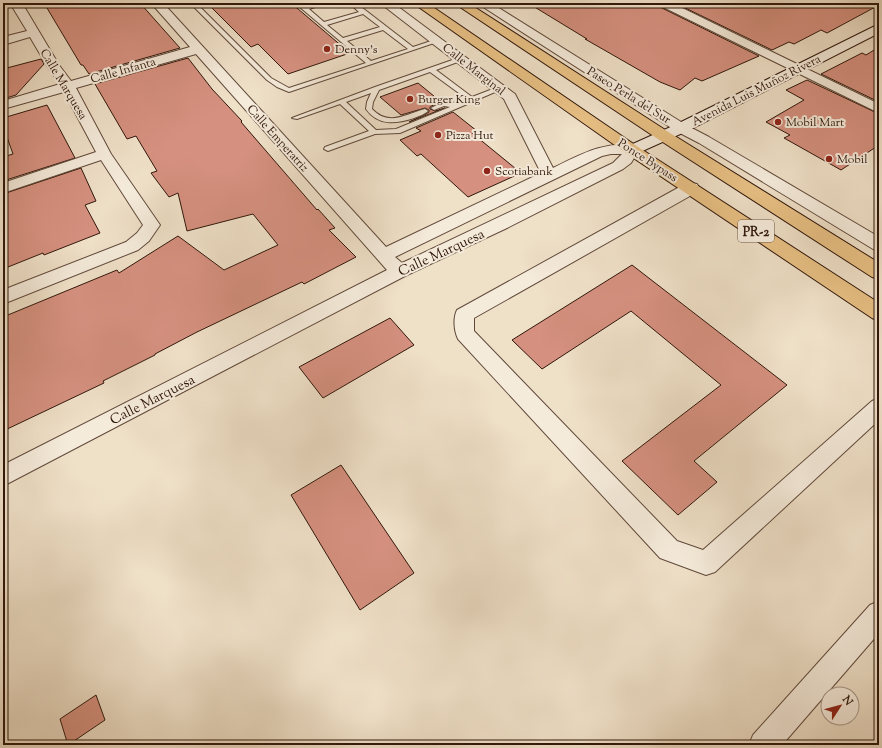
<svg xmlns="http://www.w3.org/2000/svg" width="882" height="748" viewBox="0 0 882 748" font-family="'Sorts Mill Goudy',serif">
<rect width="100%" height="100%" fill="#efe0c8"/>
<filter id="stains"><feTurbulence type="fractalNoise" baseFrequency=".005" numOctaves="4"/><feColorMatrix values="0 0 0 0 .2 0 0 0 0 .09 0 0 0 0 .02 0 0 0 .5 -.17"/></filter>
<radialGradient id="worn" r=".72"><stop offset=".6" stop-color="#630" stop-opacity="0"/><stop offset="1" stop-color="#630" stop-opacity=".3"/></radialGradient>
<g fill="#d5907f" stroke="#30170b">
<path d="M 44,3 L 140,3 L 180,48 L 89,74 L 83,65 L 81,65 Z"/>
<path d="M 207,3 L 291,3 L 350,53 L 288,74 L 258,44 L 251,47 Z"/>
<path d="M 528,3 L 656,3 L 658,6 L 759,56 L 702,81 L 695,78 L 680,90 L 660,82 L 585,39 L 587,39 Z"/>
<path d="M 675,3 L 879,3 L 879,5 L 827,33 L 821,30 L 794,44 L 789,42 L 772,50 Z"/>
<path d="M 879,47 L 879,102 L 821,74 L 862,53 L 866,55 Z"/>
<path d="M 188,58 L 212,89 L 242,121 L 241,122 L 317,210 L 318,209 L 335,228 L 329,230 L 356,257 L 304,284 L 302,282 L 197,332 L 155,354 L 155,355 L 103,381 L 104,383 L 3,431 L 3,317 L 117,270 L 119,273 L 178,236 L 224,270 L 278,245 L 253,214 L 187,231 L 178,193 L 169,197 L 151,173 L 157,171 L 136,136 L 127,139 L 95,84 Z"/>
<path d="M 41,59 L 44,64 L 16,95 L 3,99 L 3,69 Z"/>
<path d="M 807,80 L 879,114 L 879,145 L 841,170 L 784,138 L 790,135 L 766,122 L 804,100 L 786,90 Z"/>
<path d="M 418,83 L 440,101 L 430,107 L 430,109 L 435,111 L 445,108 L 409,122 L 426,114 L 429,112 L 429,110 L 425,108 L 401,115 L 380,97 Z"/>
<path d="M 47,105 L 75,158 L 3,181 L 3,157 L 13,154 L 3,126 L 3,118 Z"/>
<path d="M 453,112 L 477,131 L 472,133 L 521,173 L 468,197 L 421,154 L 417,156 L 400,140 L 421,131 L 416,128 Z"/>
<path d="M 81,168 L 96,201 L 85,205 L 100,233 L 44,255 L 43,253 L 3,269 L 3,194 Z"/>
<path d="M 632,265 L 787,385 L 694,461 L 717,482 L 678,515 L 622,461 L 721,385 L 631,311 L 542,369 L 512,340 Z"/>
<path d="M 390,318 L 414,345 L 323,398 L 299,367 Z"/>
<path d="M 341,465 L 414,573 L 360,610 L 291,495 Z"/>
<path d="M 96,695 L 105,720 L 68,745 L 60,719 Z"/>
</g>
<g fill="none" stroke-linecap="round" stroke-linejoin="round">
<defs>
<g id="lane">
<path d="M 190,3 L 196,3 L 271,78 L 289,88 L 366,63 L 295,3 L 301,3 L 306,7 L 318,3 L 327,3 L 309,9 L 324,22 L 359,12 L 349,3 L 356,3 L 413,47 L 437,39 L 440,41 L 289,92 L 277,87 L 267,80 ZM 363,14 L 380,27 L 343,38 L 327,25 ZM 383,30 L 408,49 L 371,61 L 347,41 Z"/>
<path d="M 461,57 L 463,58 L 463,60 L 436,70 L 472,97 L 498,87 L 502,87 L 502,89 L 400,133 L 375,134 L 328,151 L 324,149 L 325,147 L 369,131 L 340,104 L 297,119 L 292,118 L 375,87 ZM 430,72 L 467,99 L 457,103 L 443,102 L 431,108 L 434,110 L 444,106 L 450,107 L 396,129 L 376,130 L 346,102 L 371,93 L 367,102 L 366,109 C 378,126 396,124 414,118 C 419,116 425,114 428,111 L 425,109 C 406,114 389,127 372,109 L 373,102 L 379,90 Z"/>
</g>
<g id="street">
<path d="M 10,3 L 22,3 L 59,65 L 71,81 L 190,47 L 151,3 L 163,3 L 386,247 L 541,173 L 504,99 L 380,3 L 393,3 L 515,94 L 553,168 C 580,155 607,139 637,147 L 639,150 L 631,163 L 623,169 L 507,228 L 405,276 L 3,486 L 3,465 L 387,270 L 196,54 L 76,88 L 111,154 L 160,225 L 149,241 L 138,250 L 3,304 L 3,290 L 126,242 L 137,233 L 143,225 L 101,160 L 3,193 L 3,183 L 96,152 L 64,92 L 3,109 L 3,101 L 60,84 L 47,66 L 30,37 L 3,45 L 3,37 L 27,31 ZM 611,154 L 622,154 L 613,163 L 402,263 L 395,257 L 602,156 Z"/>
<path d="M 477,3 L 491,3 L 686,125 L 709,137 L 879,237 L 879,251 L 873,249 L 699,143 L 676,131 Z"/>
<path d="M 657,3 L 672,3 L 879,104 L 879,113 L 659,5 Z"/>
<path d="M 691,183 L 697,184 L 699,188 L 697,192 L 474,318 L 474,331 L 677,541 L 703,550 L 872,401 L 879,398 L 879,420 L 715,572 L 706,575 L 660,558 L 458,339 C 454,331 453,318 457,310 L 685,184 Z"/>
<path d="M 879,601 L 879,633 L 782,745 L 749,745 L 753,735 L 870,605 Z"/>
</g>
<path id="secondary" d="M 879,24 L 879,33 L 687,131 L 638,153 L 632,155 L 626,153 L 624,150 L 626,147 L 675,125 Z"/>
<g id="highway">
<path d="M 413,3 L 427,3 L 638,147 L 879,303 L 879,321 L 872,318 L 626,153 Z"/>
<path d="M 454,3 L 468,3 L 670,133 L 879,263 L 879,279 L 872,277 L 658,139 Z"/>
</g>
</defs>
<use href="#lane" stroke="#60493a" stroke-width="2"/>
<use href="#street" stroke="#60493a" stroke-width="2"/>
<use href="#secondary" stroke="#30170b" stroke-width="2"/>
<use href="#highway" stroke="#30170b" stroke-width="2"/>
<use href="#lane" fill="#f5ebdb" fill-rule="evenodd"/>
<use href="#street" fill="#f5ebdb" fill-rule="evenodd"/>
<use href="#secondary" fill="#f5ebdb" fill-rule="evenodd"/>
<use href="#highway" fill="#e8c084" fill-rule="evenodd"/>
</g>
<g fill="#8f2418" stroke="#f5ebdb" stroke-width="1.5">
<circle cx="327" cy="49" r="4"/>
<circle cx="410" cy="99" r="4"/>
<circle cx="778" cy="122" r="4"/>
<circle cx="438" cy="135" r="4"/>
<circle cx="829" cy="159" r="4"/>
<circle cx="487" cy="171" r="4"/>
</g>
<g text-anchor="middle" stroke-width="4" stroke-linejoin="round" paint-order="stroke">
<g font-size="12" fill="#30170b" stroke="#f5ebdb" text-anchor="start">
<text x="335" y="53">Denny's</text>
<text x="418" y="103">Burger King</text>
<text x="786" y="126">Mobil Mart</text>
<text x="446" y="139">Pizza Hut</text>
<text x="837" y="163">Mobil</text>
<text x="495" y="175">Scotiabank</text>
</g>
<g font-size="12" fill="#30170b" stroke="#f5ebdb">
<text transform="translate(474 69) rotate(38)" y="4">Calle Marginal</text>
<text transform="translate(123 70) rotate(-16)" y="4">Calle Infanta</text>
<text transform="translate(64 84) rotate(59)" y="4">Calle Marquesa</text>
<text transform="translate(756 90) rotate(-27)" y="4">Avenida Luis Muñoz Rivera</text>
<text transform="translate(629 95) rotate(32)" y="4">Paseo Perla del Sur</text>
<text transform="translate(278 138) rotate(48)" y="4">Calle Emperatriz</text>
<text transform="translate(648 160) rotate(33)" y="4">Ponce Bypass</text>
</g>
<rect fill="#f5ebdb" stroke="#6b5749" stroke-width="1" x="738" y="220" width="36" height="22" rx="3"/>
<g font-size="13" font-weight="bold" fill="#30170b">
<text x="756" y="236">PR-2</text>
</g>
<g font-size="14" fill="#30170b" stroke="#f5ebdb">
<text transform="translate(441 252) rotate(-25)" y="5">Calle Marquesa</text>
<text transform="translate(152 399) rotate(-27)" y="5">Calle Marquesa</text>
</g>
</g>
<rect width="882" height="748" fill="none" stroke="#efe0c8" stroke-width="16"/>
<rect x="4" y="4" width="874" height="740" fill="none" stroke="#30170b" stroke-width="2"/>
<rect x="8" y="8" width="866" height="732" fill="none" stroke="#30170b"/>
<g transform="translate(840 706) rotate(54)"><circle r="19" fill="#f5ebdb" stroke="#a69688"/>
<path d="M0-3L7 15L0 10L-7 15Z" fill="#8f2418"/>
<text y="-6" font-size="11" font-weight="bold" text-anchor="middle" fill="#30170b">N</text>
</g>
<rect width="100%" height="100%" filter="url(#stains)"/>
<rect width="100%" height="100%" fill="url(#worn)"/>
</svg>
